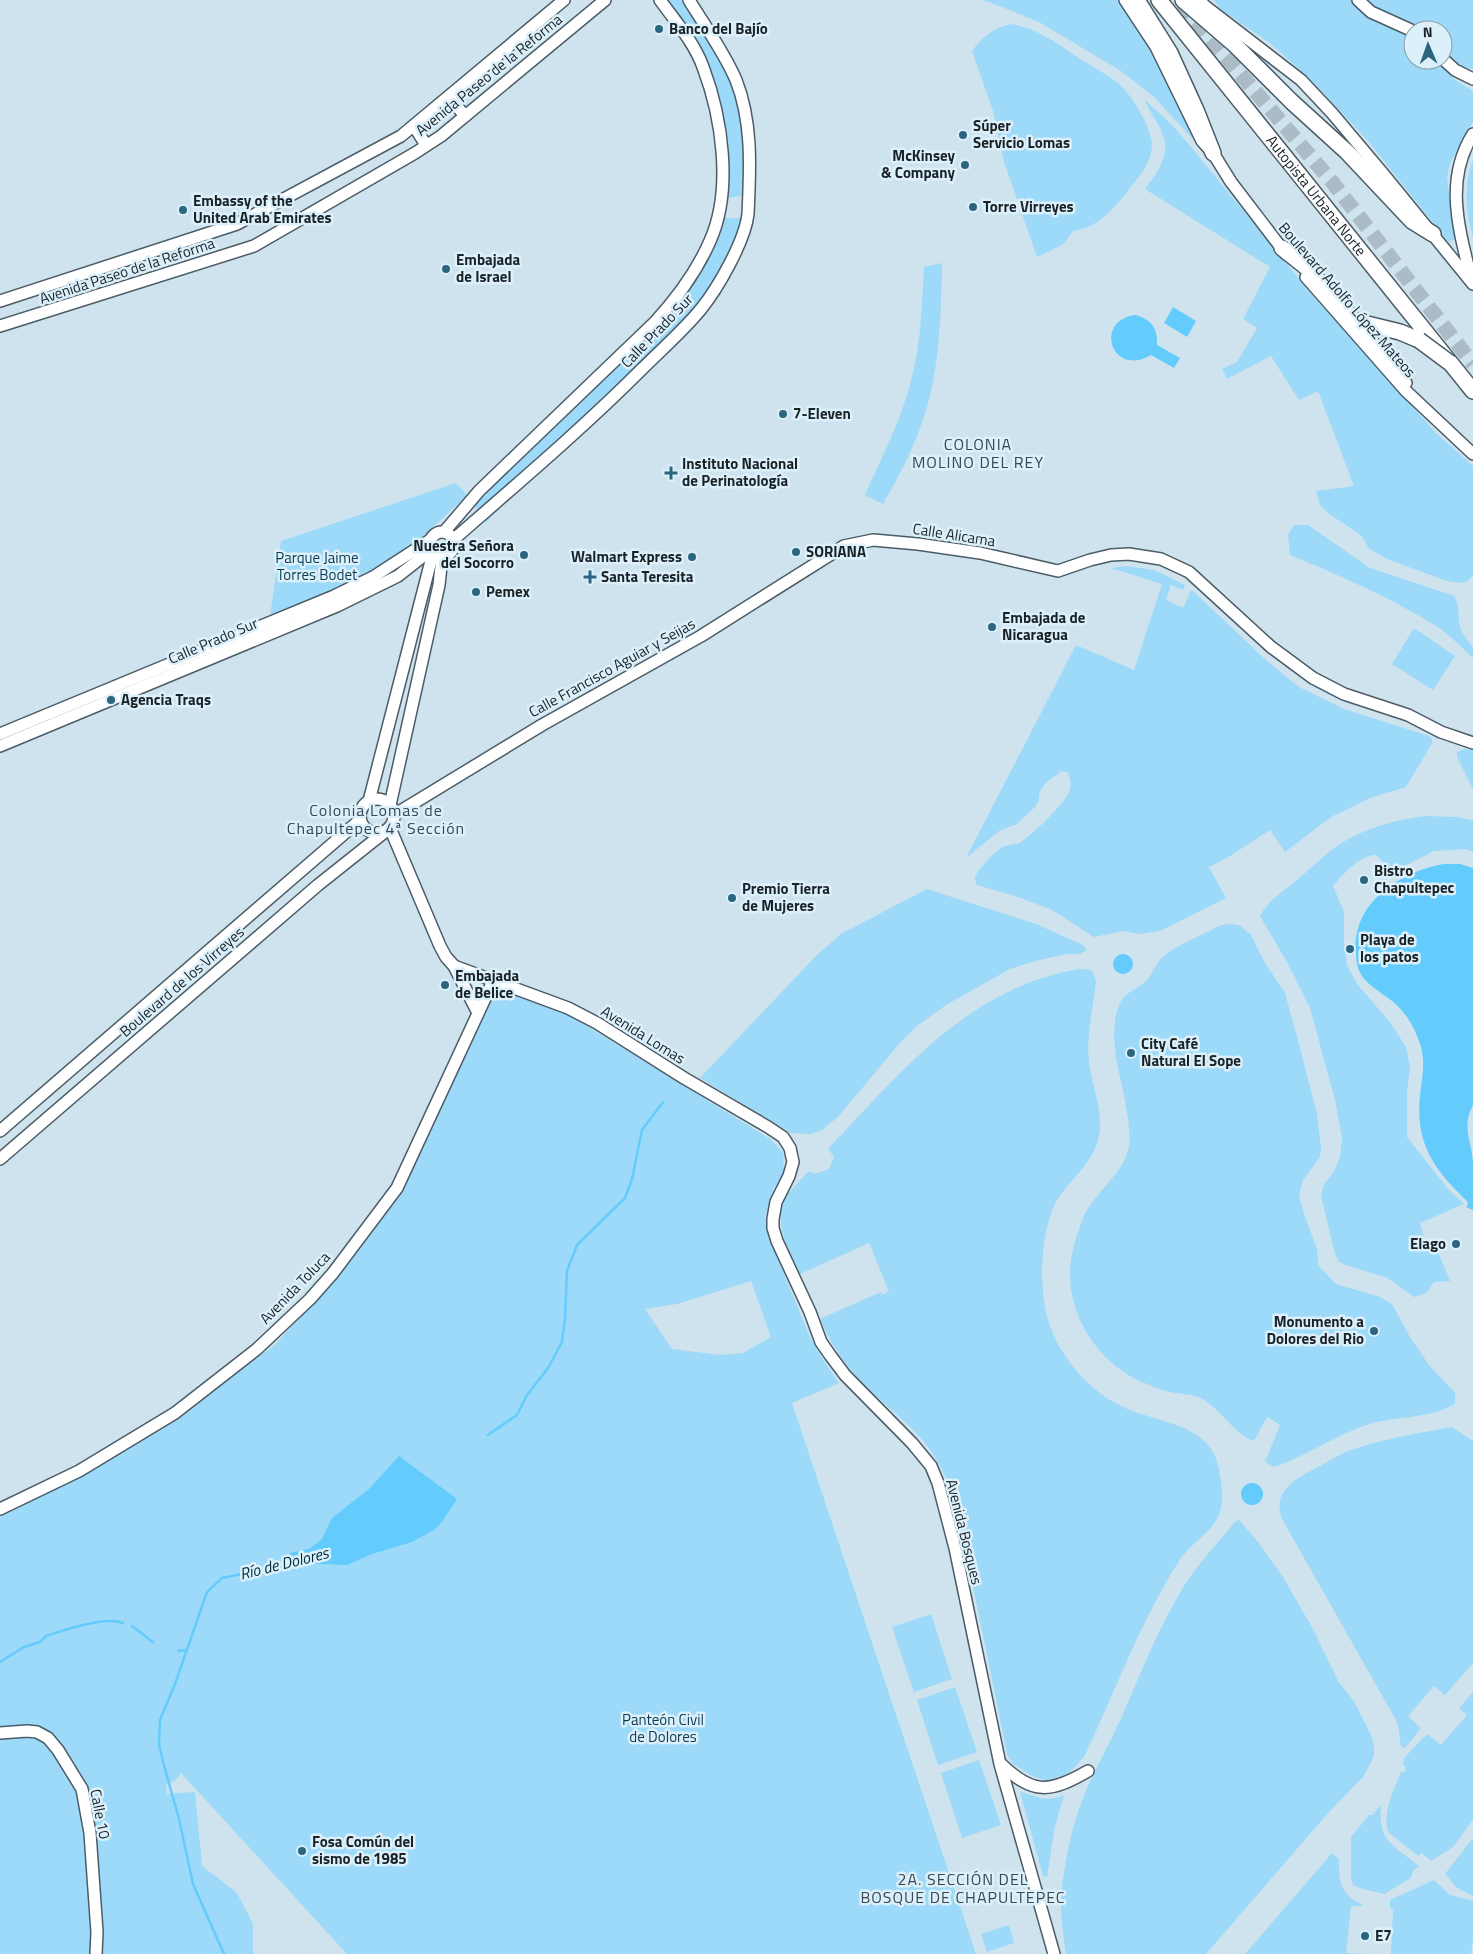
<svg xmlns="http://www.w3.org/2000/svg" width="1473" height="1954" viewBox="0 0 1473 1954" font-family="'Titillium Web',sans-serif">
<rect width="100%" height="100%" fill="#cfe3ee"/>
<g fill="#9dd9f8" fill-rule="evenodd">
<path d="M 660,0 L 689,0 L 733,82 L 745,138 L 747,195 L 722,199 L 723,144 L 705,69 Z"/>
<path d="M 984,0 L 1117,0 L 1152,50 L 1194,136 L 1192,138 L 1154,97 L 1121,71 L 1039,22 Z"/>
<path d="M 1214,0 L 1352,0 C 1361,19 1394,28 1413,38 L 1413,60 L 1440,60 L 1456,81 L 1473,91 L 1473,122 L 1450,163 L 1447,177 L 1455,239 L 1448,242 L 1369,142 L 1313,82 L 1270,43 L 1220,9 Z"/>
<path d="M 1364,0 L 1473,0 L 1473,69 C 1460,68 1451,58 1443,49 L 1443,30 L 1421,30 L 1400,19 L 1376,11 Z"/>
<path d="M 1011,24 C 1039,28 1062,47 1085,62 C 1096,69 1108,75 1118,83 C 1131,93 1152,129 1152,145 C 1152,164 1135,181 1125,195 C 1112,211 1094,229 1073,231 L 1064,244 L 1037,257 L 1004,162 L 993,111 L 972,51 C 982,37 994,28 1011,24 Z"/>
<path d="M 1145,100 L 1172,125 L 1187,142 L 1314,297 L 1436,433 L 1473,466 L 1473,575 L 1468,581 L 1460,583 L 1447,581 L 1387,559 L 1368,548 L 1362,536 L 1328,513 L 1320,505 L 1316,491 L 1354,486 L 1318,391 L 1299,400 L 1271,356 L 1227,379 L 1222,369 L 1237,362 L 1257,328 L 1243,319 L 1270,267 L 1145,189 C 1156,175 1171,154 1163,135 C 1159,123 1149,113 1145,100 Z"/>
<path d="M 1473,160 L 1473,237 C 1465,212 1464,184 1473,160 Z"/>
<path d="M 723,218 L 743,218 L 735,248 L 703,306 L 486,522 L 474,505 L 678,296 Z"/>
<path d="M 942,263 C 941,310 940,362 927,407 C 917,441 901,473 883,504 L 865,495 C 882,457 902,418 912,377 C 921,341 922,304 924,267 Z"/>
<path d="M 456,483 L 467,495 L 424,536 L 373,577 L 269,623 L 281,541 Z"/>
<path d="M 1294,525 L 1308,525 L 1370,568 L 1454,596 C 1459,604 1458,611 1459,621 C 1460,631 1466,639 1473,647 L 1473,658 C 1462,648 1451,636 1439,628 C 1392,598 1341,576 1290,555 L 1288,535 Z"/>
<path d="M 1126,566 L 1154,570 L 1185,585 L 1183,590 L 1171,585 L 1166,600 L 1183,608 L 1191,590 L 1193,591 L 1267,661 L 1299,687 L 1344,709 L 1429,736 L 1432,739 L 1432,743 L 1406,787 L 1370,798 L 1331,817 L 1285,852 L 1270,830 L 1227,858 L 1209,867 L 1226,898 L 1160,931 L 1141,934 L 1123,931 L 1094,937 L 1052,910 L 1018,897 L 977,885 C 976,882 975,880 975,878 C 975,872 997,849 1003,847 C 1009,844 1016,845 1021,842 C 1031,836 1066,802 1069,792 C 1072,785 1070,780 1068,773 L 1062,771 C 1052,778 1038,786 1039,800 L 1035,807 L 1017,824 L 999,831 L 966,858 L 1076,645 L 1134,670 L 1162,584 L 1111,568 Z"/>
<path d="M 1414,628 L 1455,656 L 1433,690 L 1392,664 Z"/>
<path d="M 1465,749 L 1473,750 L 1473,789 L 1457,757 L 1457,752 Z"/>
<path d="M 1426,816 L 1457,817 L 1473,820 L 1473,852 L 1466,849 L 1434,851 L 1391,873 L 1377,855 C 1361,854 1343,874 1333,886 L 1344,912 L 1344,943 L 1347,965 L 1357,984 L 1390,1022 L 1406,1047 L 1410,1067 L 1407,1092 L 1407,1137 L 1448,1189 L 1464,1204 L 1420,1223 L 1427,1248 L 1437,1249 L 1450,1281 L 1434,1282 L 1426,1293 L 1414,1297 L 1388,1278 L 1345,1265 L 1339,1262 L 1335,1254 L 1321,1196 L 1324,1184 L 1333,1173 L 1340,1158 L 1342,1138 L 1335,1100 L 1310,1008 L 1287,962 L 1260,916 C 1269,899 1284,891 1298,879 C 1312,868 1324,854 1340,844 C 1366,828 1396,819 1426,816 Z"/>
<path d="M 927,889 L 1036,924 L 1083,945 L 1087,950 L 1080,954 L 1066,954 L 1035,961 L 1010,969 L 946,1005 L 917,1026 L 899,1044 L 838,1117 L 822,1130 L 810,1134 L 791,1133 L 700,1078 L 817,955 L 841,934 Z"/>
<path d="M 1230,924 L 1239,925 L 1251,935 L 1265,963 L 1285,993 L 1297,1037 L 1317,1114 L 1321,1147 L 1320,1157 L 1303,1180 L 1299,1195 L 1303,1211 L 1317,1249 L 1318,1265 L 1336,1284 L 1380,1297 L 1392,1304 L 1410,1337 L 1429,1365 L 1455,1393 L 1455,1404 C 1429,1419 1397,1416 1369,1424 C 1336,1435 1307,1456 1274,1467 L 1265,1462 L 1280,1425 L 1267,1417 L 1254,1441 C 1230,1432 1218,1403 1195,1396 C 1189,1394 1182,1394 1176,1393 C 1167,1392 1156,1388 1147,1384 C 1097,1365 1061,1309 1072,1254 C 1074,1242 1079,1230 1083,1218 C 1093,1194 1126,1171 1129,1146 C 1132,1125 1122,1089 1118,1067 C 1114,1048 1111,1019 1121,1001 C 1127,992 1138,988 1145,982 C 1154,974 1154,963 1165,955 C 1179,944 1205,934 1221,925 Z"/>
<path d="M 1079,969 C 1091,969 1093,970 1096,981 C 1093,1009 1086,1035 1089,1063 C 1092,1087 1104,1112 1099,1136 C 1094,1160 1075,1176 1061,1194 C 1040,1222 1038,1287 1048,1320 C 1059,1356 1088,1390 1121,1406 C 1159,1425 1214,1421 1220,1475 C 1222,1486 1223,1500 1220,1512 C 1214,1532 1190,1543 1179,1561 C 1140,1622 1115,1692 1084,1757 L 1072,1770 L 1065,1775 L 1046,1781 L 1032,1776 L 1013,1764 L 1007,1754 C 994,1687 980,1621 966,1554 C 958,1518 953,1483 931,1451 C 911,1422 880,1403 857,1377 C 841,1359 829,1341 820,1319 L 881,1292 L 882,1295 L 889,1291 L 869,1243 L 800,1274 C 789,1250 770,1219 788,1194 C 795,1186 802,1178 809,1171 L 815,1174 L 829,1169 L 834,1157 L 828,1149 C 901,1072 968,988 1079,969 Z"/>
<path d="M 497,988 L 569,1015 L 770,1139 L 783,1152 L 784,1172 L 773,1190 L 765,1218 L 773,1247 L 809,1335 L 822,1358 L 839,1383 L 792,1403 L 976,1954 L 347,1954 L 181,1773 L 176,1780 L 166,1785 L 167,1794 L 195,1792 L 202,1866 L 237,1893 L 253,1924 L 253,1954 L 0,1954 L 0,1515 L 178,1415 L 275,1345 L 315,1300 L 399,1197 ZM 751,1281 L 771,1337 L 743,1353 L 720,1355 L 672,1349 L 645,1309 L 677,1304 Z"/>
<path d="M 1452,1427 L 1473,1441 L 1473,1663 L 1445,1695 L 1434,1686 L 1408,1716 L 1421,1728 L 1405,1748 L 1401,1747 L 1399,1730 L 1396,1720 L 1282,1519 C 1272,1491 1295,1479 1316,1468 C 1328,1462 1341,1453 1354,1449 C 1386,1438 1420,1433 1452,1427 Z"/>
<path d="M 1239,1520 L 1259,1543 L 1283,1577 L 1314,1631 L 1338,1681 L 1355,1703 L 1372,1737 L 1374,1746 L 1374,1756 L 1364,1776 L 1329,1812 L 1206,1954 L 1066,1954 C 1064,1938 1061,1921 1061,1905 C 1061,1881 1070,1835 1078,1812 C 1089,1778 1108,1748 1122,1716 C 1141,1672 1159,1627 1184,1586 C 1199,1563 1218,1542 1236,1521 Z"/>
<path d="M 931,1614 L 952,1679 L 914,1692 L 892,1627 Z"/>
<path d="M 955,1687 L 977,1752 L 938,1765 L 917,1700 Z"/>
<path d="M 1473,1692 L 1473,1820 L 1453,1847 L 1431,1861 L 1422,1853 L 1418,1856 L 1388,1832 C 1382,1812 1394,1790 1401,1772 L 1405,1772 L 1406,1767 L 1403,1764 L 1405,1757 L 1427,1734 L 1441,1745 L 1467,1715 L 1459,1708 Z"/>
<path d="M 979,1760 L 1001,1825 L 962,1838 L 941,1773 Z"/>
<path d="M 1020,1792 C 1037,1796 1046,1803 1064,1795 L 1055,1826 L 1047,1877 L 1043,1876 Z"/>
<path d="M 1380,1806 L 1381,1808 C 1377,1841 1397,1848 1419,1866 L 1413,1871 L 1411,1878 L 1384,1894 L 1363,1889 L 1353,1885 L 1351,1879 L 1351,1837 L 1369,1815 L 1373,1815 Z"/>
<path d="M 1473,1838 L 1473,1896 L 1457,1888 L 1445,1874 Z"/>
<path d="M 1332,1853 L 1339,1859 C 1339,1882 1340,1895 1363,1905 L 1362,1906 L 1351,1906 L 1346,1953 L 1366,1954 L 1245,1954 Z"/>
<path d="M 1434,1880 L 1450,1895 L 1473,1901 L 1473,1940 L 1471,1954 L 1391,1954 L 1393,1909 L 1390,1908 L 1390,1900 Z"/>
<path d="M 1009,1925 L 1014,1943 L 987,1952 L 981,1934 Z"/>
</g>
<g fill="#64ccfc">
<path d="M 1173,307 L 1196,321 L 1187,337 L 1164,323 Z"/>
<path d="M 1135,315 C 1151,319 1158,328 1157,345 L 1180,358 L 1174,368 L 1151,355 C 1112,378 1093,321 1135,315 Z"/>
<path d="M 1445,864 L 1460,864 L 1473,868 L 1473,1105 C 1461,1128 1472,1140 1473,1163 C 1473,1178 1473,1194 1473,1210 L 1466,1207 L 1468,1204 L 1467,1201 C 1434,1170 1415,1143 1420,1096 C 1422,1078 1426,1061 1420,1044 C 1414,1025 1404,1009 1388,998 C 1379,991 1368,985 1362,976 C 1357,969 1356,959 1356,951 C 1352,902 1403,870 1445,864 Z"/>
<circle cx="1123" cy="964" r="10"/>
<path d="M 399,1456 L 457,1499 L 442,1522 L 434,1530 L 412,1542 L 372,1554 L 347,1565 L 299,1563 L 289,1556 L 290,1553 L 309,1549 L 322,1539 L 332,1518 L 369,1489 Z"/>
<circle cx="1252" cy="1494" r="11"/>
</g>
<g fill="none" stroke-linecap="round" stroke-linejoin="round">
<g stroke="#64ccfc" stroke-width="2.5">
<path d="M 488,1435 L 517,1415 L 527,1395 L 548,1368 L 562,1342 L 565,1318 L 567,1271 L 577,1245 L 625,1198 L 632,1179 L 642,1130 L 663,1102"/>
<path d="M 132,1626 L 153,1642"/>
<path d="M 178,1651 L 187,1650"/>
<path d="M 0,1662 L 24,1647 L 40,1642 L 46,1636 C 65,1630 105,1616 123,1623"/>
<path d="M 224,1954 L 193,1884 L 179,1819 L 163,1762 L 159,1744 L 160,1720 L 175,1684 L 207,1592 L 222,1578 L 302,1562"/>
</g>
<path stroke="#abbcc6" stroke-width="15" stroke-dasharray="15 8" stroke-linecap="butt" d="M 1181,4 L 1333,183 L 1473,364"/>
<defs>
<g id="secondary">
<path d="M 1125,0 L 1156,47 L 1202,141 L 1213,153 L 1231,182 L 1286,254"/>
<path d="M 1199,0 L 1205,6 L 1301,80 L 1332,113 L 1385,176 L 1473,284"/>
<path d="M 1358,0 L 1371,12 L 1413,31"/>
<path d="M 1443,59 L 1455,70 L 1473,79"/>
<path d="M 449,97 L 465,116"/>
<path d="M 414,126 L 426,145"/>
<path d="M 1306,277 L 1406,391 L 1473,454"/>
<path d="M 1471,278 C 1459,229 1444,180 1473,134"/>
<path d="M 0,301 L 237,224 L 401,136 L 564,0"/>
<path d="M 1355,321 L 1396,368 L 1406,383"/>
<path d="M 0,326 L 254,246 L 415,153 L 441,136 L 605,0"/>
<circle cx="442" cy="544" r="12"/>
<path d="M 444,532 L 479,491 L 655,322 C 678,297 697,271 710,241 C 733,190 722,117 703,67 C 694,42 675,21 660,0"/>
<path d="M 453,540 C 517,484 582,429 642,369 C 662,349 684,330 701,309 C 718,288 745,241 748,214 C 750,170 753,123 736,80 C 724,52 705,26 689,0"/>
<path d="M 0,734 L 334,596 L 373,577 L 430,540"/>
<path d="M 0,746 L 337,606 L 398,576 L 431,550"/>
<circle cx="377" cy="816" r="17"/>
<path d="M 369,801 L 433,553"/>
<path d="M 390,805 L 439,585 L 442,557"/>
<path d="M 394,815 L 542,725 L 701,636 L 844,546 L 873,540 L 918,544 L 980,553 L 1058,571 L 1090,560 L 1111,555 L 1129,554 L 1161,559 L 1189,572 L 1271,647 L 1313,678 L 1344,694 L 1408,715 L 1441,732 L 1473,743"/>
<path d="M 390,828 L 440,946 L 446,957 L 454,966 L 478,1013"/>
<path d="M 454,966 L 568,1008 L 597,1023 L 684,1078 L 768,1127 L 783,1137 L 790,1148 L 793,1162 L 789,1176 L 776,1202 L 773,1219 L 773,1228 L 777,1241 L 810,1312 L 821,1342 L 830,1355 L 845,1375 L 912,1443 L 931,1466 L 938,1483 L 955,1548 L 1000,1764 L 1054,1954"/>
<path d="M 0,1131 L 360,820"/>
<path d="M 0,1159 L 318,885 L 386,831"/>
<path d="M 0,1509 L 79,1471 L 175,1413 L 257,1349 L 310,1299 L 333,1273 L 397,1188 L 494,979"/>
<path d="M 0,1733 L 27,1731 L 37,1732 L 48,1738 L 58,1750 L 82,1789 L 90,1833 L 97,1932 L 96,1954"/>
<path d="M 1001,1764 C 1033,1795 1050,1793 1088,1771"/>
</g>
<g id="highway">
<path d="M 1137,0 L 1170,53 L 1196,110 L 1213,153"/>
<path id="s1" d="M 1159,0 L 1473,391"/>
<path d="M 1183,0 L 1234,44 L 1292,102 L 1347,152 L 1412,221 L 1433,234"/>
<path d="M 1282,248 L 1306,267 L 1355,321 L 1400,332 L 1419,340"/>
</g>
</defs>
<use href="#secondary" stroke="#4b5c66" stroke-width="14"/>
<use href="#highway" stroke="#4b5c66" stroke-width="18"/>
<use href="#secondary" stroke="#fff" stroke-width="11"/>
<use href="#highway" stroke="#fff" stroke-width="15"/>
<defs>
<path id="highway-bridge" d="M 1419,340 L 1450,363"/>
</defs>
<use href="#highway-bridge" stroke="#4b5c66" stroke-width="18" stroke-linecap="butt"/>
<use href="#highway-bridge" stroke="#fff" stroke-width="15"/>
</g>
<g fill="#2c657f" stroke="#dcf0fb" stroke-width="2">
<circle cx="659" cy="29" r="5"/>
<circle cx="963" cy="135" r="5"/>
<circle cx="965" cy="165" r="5"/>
<circle cx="973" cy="207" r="5"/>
<circle cx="183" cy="210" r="5"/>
<circle cx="446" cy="269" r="5"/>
<circle cx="783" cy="414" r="5"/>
<path d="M668.5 465.5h5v5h5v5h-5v5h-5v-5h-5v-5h5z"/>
<circle cx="796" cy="552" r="5"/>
<circle cx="524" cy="555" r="5"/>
<circle cx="692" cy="557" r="5"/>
<path d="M587.5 569.5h5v5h5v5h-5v5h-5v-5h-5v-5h5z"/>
<circle cx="476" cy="592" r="5"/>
<circle cx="992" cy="627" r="5"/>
<circle cx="111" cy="700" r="5"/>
<circle cx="1364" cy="880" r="5"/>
<circle cx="732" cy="898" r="5"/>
<circle cx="1350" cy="949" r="5"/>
<circle cx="445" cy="985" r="5"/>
<circle cx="1131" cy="1053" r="5"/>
<circle cx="1456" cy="1244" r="5"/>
<circle cx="1374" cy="1331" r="5"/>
<circle cx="302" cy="1851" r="5"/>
<circle cx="1365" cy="1936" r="5"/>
</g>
<g text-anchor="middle" stroke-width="5" stroke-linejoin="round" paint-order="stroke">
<g font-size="15" font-weight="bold" fill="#1a2226" stroke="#dcf0fb" text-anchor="start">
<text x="669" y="34">Banco del Bajío</text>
<text x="973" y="131">Súper<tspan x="973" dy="17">Servicio Lomas</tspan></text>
<text x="955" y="161" text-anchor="end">McKinsey<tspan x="955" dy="17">&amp; Company</tspan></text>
<text x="193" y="206">Embassy of the<tspan x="193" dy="17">United Arab Emirates</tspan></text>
<text x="983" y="212">Torre Virreyes</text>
<text x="456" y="265">Embajada<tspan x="456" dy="17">de Israel</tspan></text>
<text x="793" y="419">7-Eleven</text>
<text x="682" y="469">Instituto Nacional<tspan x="682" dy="17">de Perinatología</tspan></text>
<text x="514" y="551" text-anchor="end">Nuestra Señora<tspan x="514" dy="17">del Socorro</tspan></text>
<text x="806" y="557">SORIANA</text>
<text x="682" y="562" text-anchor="end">Walmart Express</text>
<text x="601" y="582">Santa Teresita</text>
<text x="486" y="597">Pemex</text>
<text x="1002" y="623">Embajada de<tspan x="1002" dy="17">Nicaragua</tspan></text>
<text x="121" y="705">Agencia Traqs</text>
<text x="1374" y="876">Bistro<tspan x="1374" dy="17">Chapultepec</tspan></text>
<text x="742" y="894">Premio Tierra<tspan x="742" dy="17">de Mujeres</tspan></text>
<text x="1360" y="945">Playa de<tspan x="1360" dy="17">los patos</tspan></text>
<text x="455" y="981">Embajada<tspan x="455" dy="17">de Belice</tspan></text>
<text x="1141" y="1049">City Café<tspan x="1141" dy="17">Natural El Sope</tspan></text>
<text x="1446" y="1249" text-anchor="end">Elago</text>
<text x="1364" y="1327" text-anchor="end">Monumento a<tspan x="1364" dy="17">Dolores del Rio</tspan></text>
<text x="312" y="1847">Fosa Común del<tspan x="312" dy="17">sismo de 1985</tspan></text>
<text x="1375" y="1941">E7</text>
</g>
<g font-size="15" fill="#1a2226" stroke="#dcf0fb">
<text transform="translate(489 75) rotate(-39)" y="5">Avenida Paseo de la Reforma</text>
<text dy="5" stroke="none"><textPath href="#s1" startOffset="251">Autopista Urbana Norte</textPath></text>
<text transform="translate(127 271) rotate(-18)" y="5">Avenida Paseo de la Reforma</text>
<text transform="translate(1347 300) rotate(49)" y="5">Boulevard Adolfo López Mateos</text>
<text transform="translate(657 331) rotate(-46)" y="5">Calle Prado Sur</text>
<text transform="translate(954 535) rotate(9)" y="5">Calle Alicama</text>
<text transform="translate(213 641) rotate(-23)" y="5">Calle Prado Sur</text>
<text transform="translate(612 668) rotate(-29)" y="5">Calle Francisco Aguiar y Seijas</text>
<text transform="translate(182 982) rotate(-41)" y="5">Boulevard de los Virreyes</text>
<text transform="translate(643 1035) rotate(32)" y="5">Avenida Lomas</text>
<text transform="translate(295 1288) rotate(-46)" y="5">Avenida Toluca</text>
<text transform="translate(964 1532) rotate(76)" y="5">Avenida Bosques</text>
<text transform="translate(100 1814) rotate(79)" y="5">Calle 10</text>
</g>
<g font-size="15" fill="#0c3b4f" stroke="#dcf0fb">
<text x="317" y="563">Parque Jaime<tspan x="317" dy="17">Torres Bodet</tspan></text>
<text x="663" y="1725">Panteón Civil<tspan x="663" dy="17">de Dolores</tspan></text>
</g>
<g font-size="16" letter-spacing="1" fill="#374851" stroke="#dcf0fb">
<text x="978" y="450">COLONIA<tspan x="978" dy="18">MOLINO DEL REY</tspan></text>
<text x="376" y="816">Colonia Lomas de<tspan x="376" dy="18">Chapultepec 4ª Sección</tspan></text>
<text x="963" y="1885">2A. SECCIÓN DEL<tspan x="963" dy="18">BOSQUE DE CHAPULTEPEC</tspan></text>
</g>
<g font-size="16" font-style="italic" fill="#002e41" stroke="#dcf0fb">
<text transform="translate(284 1563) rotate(-14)" y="6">Río de Dolores</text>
</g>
</g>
<g transform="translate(1428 45) rotate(358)"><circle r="24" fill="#dcf0fb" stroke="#8e9ea6"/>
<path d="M0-4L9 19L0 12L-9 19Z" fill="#2c657f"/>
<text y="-8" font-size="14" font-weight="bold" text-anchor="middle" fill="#1a2226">N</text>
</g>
</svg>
